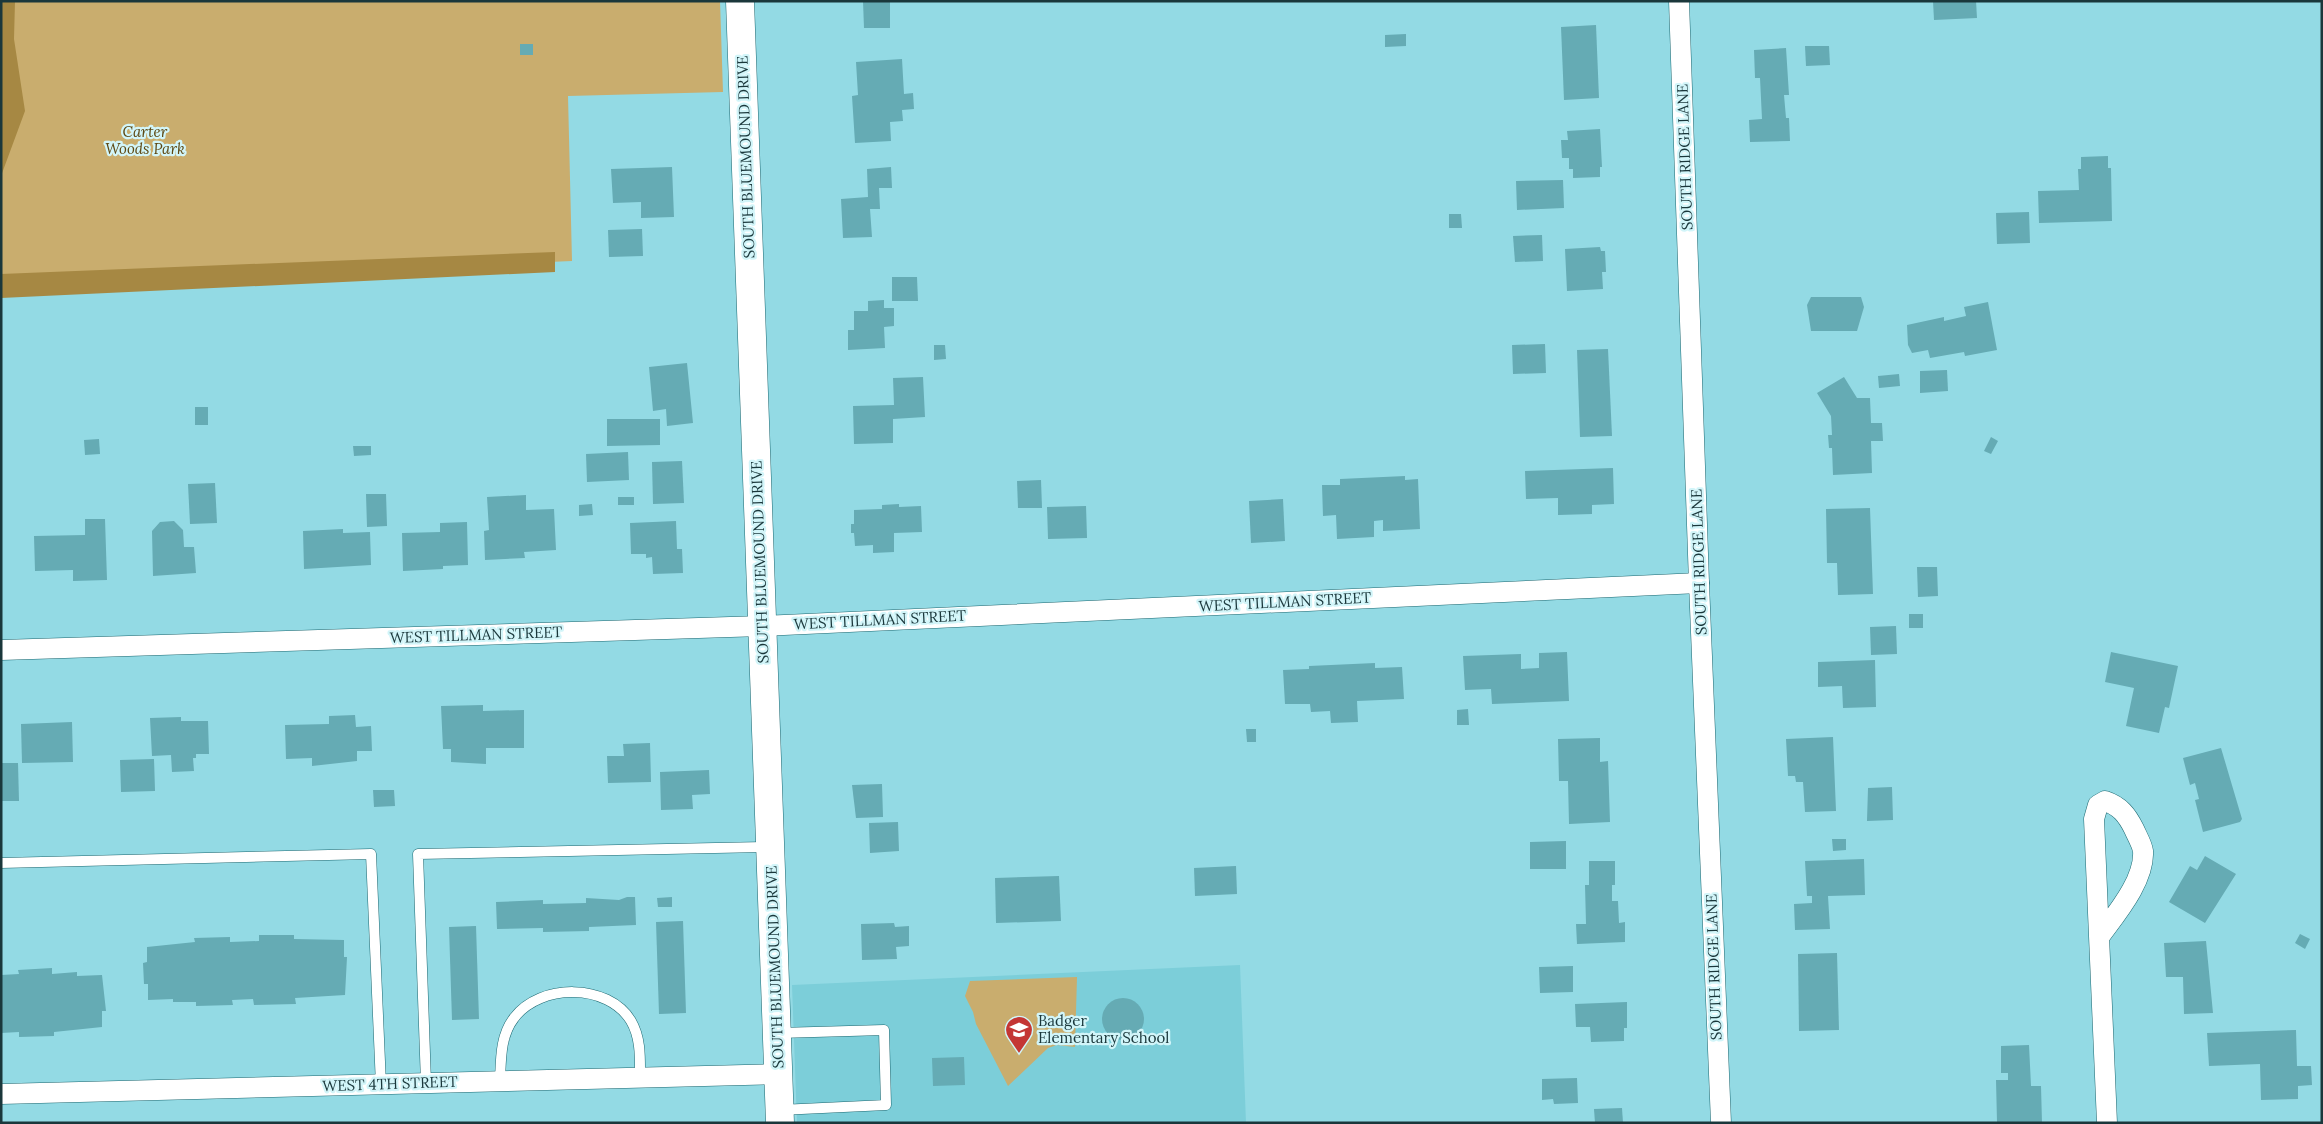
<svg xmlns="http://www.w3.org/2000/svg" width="2323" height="1124" viewBox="0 0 2323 1124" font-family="Lora,serif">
<rect width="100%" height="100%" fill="#93dae4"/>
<path fill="#7cced9" d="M 1240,965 L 1246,1123 L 797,1123 L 792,985 Z"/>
<g fill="#c9ad6e">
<path d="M 1,1 L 720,1 L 723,92 L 568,96 L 572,261 L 1,285 Z"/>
<path d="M 1077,977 L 1075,1047 L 1057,1045 L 1048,1048 L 1008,1086 L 976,1024 L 973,1012 L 965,996 L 970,981 Z"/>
</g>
<g fill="#a68843">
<path d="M 1,1 L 15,1 L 14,39 L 25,111 L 1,176 Z"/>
<path d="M 555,252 L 555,272 L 1,298 L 1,274 Z"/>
</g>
<g fill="#65abb4">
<path d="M 863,1 L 890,1 L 890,28 L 864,28 Z"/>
<path d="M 1933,1 L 1976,1 L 1977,18 L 1934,20 Z"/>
<path d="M 1596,25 L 1599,98 L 1564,100 L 1561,27 Z"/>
<path d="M 1406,34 L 1406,46 L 1385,47 L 1385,35 Z"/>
<rect x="520" y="44" width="13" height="11"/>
<path d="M 1805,46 L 1829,46 L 1830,65 L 1806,66 Z"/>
<path d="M 1786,48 L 1789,95 L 1784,95 L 1786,118 L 1789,118 L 1790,141 L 1750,142 L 1749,120 L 1762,119 L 1760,78 L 1755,78 L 1754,50 Z"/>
<path d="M 902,59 L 904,94 L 913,93 L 914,109 L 902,110 L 903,121 L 890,122 L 891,141 L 855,143 L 852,96 L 858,95 L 856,62 Z"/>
<path d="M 1600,129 L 1602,167 L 1600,167 L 1600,177 L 1573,178 L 1573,169 L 1569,169 L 1569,158 L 1562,158 L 1561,140 L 1568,140 L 1567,131 Z"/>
<path d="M 2108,156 L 2108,168 L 2111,168 L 2112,221 L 2039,223 L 2038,191 L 2079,190 L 2078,169 L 2081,169 L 2081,157 Z"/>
<path d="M 672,167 L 674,217 L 641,218 L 641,202 L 613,203 L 611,169 Z"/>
<path d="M 891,167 L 892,188 L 879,188 L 880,209 L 870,209 L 872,237 L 843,238 L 841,199 L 868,197 L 867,169 Z"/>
<path d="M 1563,180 L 1564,208 L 1517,210 L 1516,181 Z"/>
<path d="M 2029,212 L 2030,243 L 1997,244 L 1996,213 Z"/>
<path d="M 1449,214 L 1461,214 L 1462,228 L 1449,228 Z"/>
<path d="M 642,229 L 643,256 L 609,257 L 608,230 Z"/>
<path d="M 1542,235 L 1543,261 L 1515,262 L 1513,236 Z"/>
<path d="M 1600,247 L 1601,251 L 1605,251 L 1606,272 L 1602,272 L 1603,289 L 1567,291 L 1565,249 Z"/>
<path d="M 892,277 L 917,277 L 918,301 L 892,301 Z"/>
<path d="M 1811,297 L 1861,297 L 1864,307 L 1857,331 L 1811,331 L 1807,305 Z"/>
<path d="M 884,300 L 884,308 L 894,308 L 894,326 L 884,327 L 885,348 L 848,350 L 848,330 L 854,330 L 854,311 L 868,311 L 868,301 Z"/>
<path d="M 1988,302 L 1997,350 L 1965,356 L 1964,352 L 1930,358 L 1928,350 L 1912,353 L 1908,345 L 1907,325 L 1944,317 L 1944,321 L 1966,316 L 1964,307 Z"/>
<path d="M 1545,344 L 1546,373 L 1513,374 L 1512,345 Z"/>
<path d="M 934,345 L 945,345 L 946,359 L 934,360 Z"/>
<path d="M 1608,349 L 1612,436 L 1580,437 L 1577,350 Z"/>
<path d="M 687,363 L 693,423 L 667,426 L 666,409 L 653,411 L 649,367 Z"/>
<path d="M 1947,370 L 1948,391 L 1920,393 L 1920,371 Z"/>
<path d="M 1899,374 L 1900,386 L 1879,388 L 1878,376 Z"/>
<path d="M 923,377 L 925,417 L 893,419 L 893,443 L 854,444 L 853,406 L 894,405 L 893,378 Z"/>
<path d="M 1844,377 L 1857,398 L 1870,398 L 1871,423 L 1882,423 L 1883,441 L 1871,441 L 1872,473 L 1833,475 L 1832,448 L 1829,448 L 1828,435 L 1832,435 L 1831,416 L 1817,393 Z"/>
<rect x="195" y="407" width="13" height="18"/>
<path d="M 607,419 L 660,419 L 660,445 L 607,446 Z"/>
<path d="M 1991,437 L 1998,441 L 1991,454 L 1984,451 Z"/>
<path d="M 99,439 L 100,454 L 85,455 L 84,440 Z"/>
<path d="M 353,446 L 371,446 L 371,455 L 354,456 Z"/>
<path d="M 628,452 L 629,480 L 587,482 L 586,454 Z"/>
<path d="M 682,461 L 684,503 L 653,504 L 652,462 Z"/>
<path d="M 1613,468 L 1614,504 L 1592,505 L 1592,514 L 1558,515 L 1558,498 L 1526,499 L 1525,471 Z"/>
<path d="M 1405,476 L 1405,480 L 1418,479 L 1420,529 L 1383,531 L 1383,520 L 1374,521 L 1374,537 L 1337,539 L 1336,515 L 1323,516 L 1322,485 L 1340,485 L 1340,479 Z"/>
<path d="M 1041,480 L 1042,508 L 1018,508 L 1017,481 Z"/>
<path d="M 215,483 L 217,523 L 190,524 L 188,484 Z"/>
<path d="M 366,494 L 386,494 L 387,526 L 367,527 Z"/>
<path d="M 526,495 L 526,510 L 554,509 L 556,550 L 524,552 L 525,558 L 485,560 L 484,531 L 489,530 L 487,497 Z"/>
<rect x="618" y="497" width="16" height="8"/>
<path d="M 1283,499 L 1285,541 L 1251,543 L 1249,501 Z"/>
<path d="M 592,504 L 593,515 L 579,516 L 579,505 Z"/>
<path d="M 899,504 L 899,507 L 921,506 L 922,532 L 894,533 L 894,552 L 873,553 L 873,545 L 855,546 L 854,533 L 851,533 L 851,524 L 854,524 L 854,510 L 882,509 L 882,505 Z"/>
<path d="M 1086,506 L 1087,538 L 1048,539 L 1047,507 Z"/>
<path d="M 1870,508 L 1873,594 L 1838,595 L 1837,563 L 1827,563 L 1826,509 Z"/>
<path d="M 85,519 L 105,519 L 107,580 L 73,581 L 73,570 L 35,571 L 34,536 L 85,535 Z"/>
<path d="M 174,521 L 183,530 L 184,547 L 194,547 L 196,573 L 153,576 L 152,531 L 160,522 Z"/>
<path d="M 676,521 L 677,549 L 682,549 L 683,573 L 653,574 L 652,557 L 646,558 L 646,554 L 631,554 L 630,523 Z"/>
<path d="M 467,522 L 468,565 L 443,566 L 443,569 L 403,571 L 402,533 L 440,532 L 440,523 Z"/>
<path d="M 343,529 L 343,533 L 370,532 L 371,565 L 304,569 L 303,531 Z"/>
<path d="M 1917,567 L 1937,567 L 1938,596 L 1918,597 Z"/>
<rect x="1909" y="614" width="14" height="14"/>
<path d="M 1896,626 L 1897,654 L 1871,655 L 1870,627 Z"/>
<path d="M 1567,652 L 1569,701 L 1492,704 L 1491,689 L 1465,690 L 1463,656 L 1521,654 L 1521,669 L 1539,668 L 1539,653 Z"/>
<path d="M 2111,652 L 2178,666 L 2169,708 L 2165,707 L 2159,733 L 2126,726 L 2134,688 L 2105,682 Z"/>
<path d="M 1875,660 L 1876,707 L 1843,708 L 1842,686 L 1818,687 L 1818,662 Z"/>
<path d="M 1375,663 L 1375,668 L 1402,667 L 1404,699 L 1357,701 L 1358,722 L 1331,723 L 1330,711 L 1311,712 L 1310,704 L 1285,704 L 1283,670 L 1309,669 L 1309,666 Z"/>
<path d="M 483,705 L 483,711 L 524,710 L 524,748 L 486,748 L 486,764 L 451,762 L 451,749 L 443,749 L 441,706 Z"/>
<path d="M 1468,709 L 1469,725 L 1457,725 L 1457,710 Z"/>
<path d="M 355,715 L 356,727 L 371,726 L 372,751 L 357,751 L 357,761 L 312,766 L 312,758 L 286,759 L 285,725 L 329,724 L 329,716 Z"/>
<path d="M 181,717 L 181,721 L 208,721 L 209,754 L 196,754 L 196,758 L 193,758 L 194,771 L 172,772 L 171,755 L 152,756 L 150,718 Z"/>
<path d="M 72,722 L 73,762 L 22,763 L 21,724 Z"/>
<path d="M 1246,729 L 1256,729 L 1256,742 L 1247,742 Z"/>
<path d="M 1833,737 L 1836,811 L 1805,812 L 1803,782 L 1796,782 L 1795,776 L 1788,776 L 1786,739 Z"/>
<path d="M 1600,738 L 1600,762 L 1608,761 L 1610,822 L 1569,824 L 1568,781 L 1559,781 L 1558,739 Z"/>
<path d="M 650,743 L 651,782 L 608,783 L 607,756 L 624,756 L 623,744 Z"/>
<path d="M 2221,748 L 2242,819 L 2240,822 L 2203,832 L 2195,800 L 2199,799 L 2195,783 L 2190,785 L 2183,758 Z"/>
<path d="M 154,759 L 155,791 L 121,792 L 120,760 Z"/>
<path d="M 1,763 L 18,763 L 19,801 L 1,801 Z"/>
<path d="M 709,770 L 710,794 L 692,795 L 693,809 L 661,810 L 660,772 Z"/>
<path d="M 882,784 L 883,817 L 856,818 L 852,785 Z"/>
<path d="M 1892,787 L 1893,820 L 1867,821 L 1868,788 Z"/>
<path d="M 373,790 L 394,790 L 395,806 L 374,807 Z"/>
<path d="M 898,822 L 899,851 L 870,853 L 869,823 Z"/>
<path d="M 1832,839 L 1846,839 L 1846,850 L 1833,851 Z"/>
<path d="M 1566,841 L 1566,869 L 1530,869 L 1530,842 Z"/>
<path d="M 2205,856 L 2236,874 L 2205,923 L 2169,902 L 2190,866 L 2197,870 Z"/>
<path d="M 1864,859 L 1865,895 L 1828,896 L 1830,929 L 1795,930 L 1794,904 L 1812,903 L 1812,896 L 1807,896 L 1805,861 Z"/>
<path d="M 1589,861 L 1615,861 L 1615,885 L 1612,885 L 1612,901 L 1618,901 L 1619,923 L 1625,922 L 1625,942 L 1577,944 L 1576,924 L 1586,924 L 1585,885 L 1589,885 Z"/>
<path d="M 1236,866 L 1237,894 L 1195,896 L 1194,868 Z"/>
<path d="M 1059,876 L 1061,921 L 996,923 L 995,878 Z"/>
<path d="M 627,897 L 635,897 L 636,925 L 589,927 L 589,931 L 543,932 L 543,928 L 497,929 L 496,902 L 543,900 L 543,904 L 586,903 L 586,898 L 619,900 Z"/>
<path d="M 672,897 L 672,907 L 658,907 L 657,898 Z"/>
<path d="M 683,921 L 686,1013 L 659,1014 L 656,922 Z"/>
<path d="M 894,923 L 895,927 L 909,926 L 909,946 L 896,947 L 897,959 L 862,960 L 861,924 Z"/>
<path d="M 476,926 L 479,1019 L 452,1020 L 449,927 Z"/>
<path d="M 2300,934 L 2310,939 L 2305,949 L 2295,943 Z"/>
<path d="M 259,935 L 294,935 L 294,939 L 344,940 L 344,957 L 347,957 L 345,995 L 295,998 L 296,1004 L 254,1005 L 253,999 L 232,1000 L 233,1005 L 196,1006 L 196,1002 L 173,1002 L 173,999 L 148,1000 L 148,984 L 144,984 L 143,963 L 147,962 L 147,947 L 195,942 L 194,938 L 230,937 L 230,942 L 259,941 Z"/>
<path d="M 2206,941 L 2213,1013 L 2184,1014 L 2183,977 L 2166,977 L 2164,943 Z"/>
<path d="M 1837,953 L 1839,1030 L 1799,1031 L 1798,954 Z"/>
<path d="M 1573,966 L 1573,992 L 1540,993 L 1539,967 Z"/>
<path d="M 52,968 L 52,974 L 77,972 L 77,976 L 102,975 L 106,1011 L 102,1011 L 102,1027 L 54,1032 L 54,1036 L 19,1037 L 19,1032 L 1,1033 L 1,975 L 19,974 L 18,970 Z"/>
<circle cx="1123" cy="1019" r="21"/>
<path d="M 1627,1002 L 1627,1028 L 1624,1028 L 1624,1041 L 1591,1042 L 1590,1027 L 1576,1027 L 1575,1004 Z"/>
<path d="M 2296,1030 L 2297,1066 L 2311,1066 L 2312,1085 L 2298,1086 L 2298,1099 L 2261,1100 L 2260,1064 L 2209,1066 L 2207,1033 Z"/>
<path d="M 2029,1045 L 2031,1086 L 2041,1086 L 2042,1123 L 1997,1122 L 1996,1080 L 2008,1080 L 2008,1073 L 2001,1073 L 2001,1046 Z"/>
<path d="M 964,1057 L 965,1085 L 933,1086 L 932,1058 Z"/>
<path d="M 1577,1078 L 1578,1103 L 1554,1104 L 1553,1099 L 1542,1100 L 1542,1079 Z"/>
<path d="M 1622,1108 L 1623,1123 L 1595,1123 L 1594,1109 Z"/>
</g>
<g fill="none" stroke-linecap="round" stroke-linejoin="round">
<defs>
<g id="lane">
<path d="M 1,863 L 371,854 L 381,1085"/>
<path d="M 779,1033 L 884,1030 L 886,1105 L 780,1110"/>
<path d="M 500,1081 C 501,1060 500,1036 514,1018 C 540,983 608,983 631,1021 C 641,1038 640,1058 640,1077"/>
<path d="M 426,1083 L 418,854 L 770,847"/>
</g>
<g id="street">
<path d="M 1679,1 L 1699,583 L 1721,1123"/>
<path d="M 1,650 L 762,626 L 1699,583"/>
<path d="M 2100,936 C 2116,914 2145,880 2143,851 C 2142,844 2137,836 2134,829 C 2127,815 2120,806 2105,801 L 2098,805 L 2094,819 L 2107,1123"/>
<path d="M 1,1094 L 779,1074"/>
</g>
<path id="secondary" d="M 740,1 L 780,1123"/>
</defs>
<use href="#lane" stroke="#1b6770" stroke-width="11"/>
<use href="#street" stroke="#1b6770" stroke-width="21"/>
<use href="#secondary" stroke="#1b6770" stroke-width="29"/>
<use href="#lane" stroke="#fff" stroke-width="10"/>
<use href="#street" stroke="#fff" stroke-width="20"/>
<use href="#secondary" stroke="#fff" stroke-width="28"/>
</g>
<defs>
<symbol id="school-pin" viewBox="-11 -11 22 30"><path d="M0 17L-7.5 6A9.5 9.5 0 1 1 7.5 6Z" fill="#c43634" stroke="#d2f5f9"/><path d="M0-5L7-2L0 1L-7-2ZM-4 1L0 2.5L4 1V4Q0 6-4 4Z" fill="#fff"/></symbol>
</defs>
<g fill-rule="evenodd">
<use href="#school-pin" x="1003" y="1014" width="32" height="43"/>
</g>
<g text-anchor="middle" stroke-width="4.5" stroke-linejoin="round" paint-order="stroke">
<g font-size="15" font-style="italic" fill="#5d4711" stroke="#d2f5f9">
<text x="145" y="137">Carter<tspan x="145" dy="17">Woods Park</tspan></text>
</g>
<g font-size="15" fill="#1a373b" stroke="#d2f5f9">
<text transform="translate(746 157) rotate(-92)" y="5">SOUTH BLUEMOUND DRIVE</text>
<text transform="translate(1685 157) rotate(-92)" y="5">SOUTH RIDGE LANE</text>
<text transform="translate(760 562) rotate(-92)" y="5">SOUTH BLUEMOUND DRIVE</text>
<text transform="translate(1699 562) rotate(-92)" y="5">SOUTH RIDGE LANE</text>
<text transform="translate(1285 602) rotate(-3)" y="5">WEST TILLMAN STREET</text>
<text transform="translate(880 620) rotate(-3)" y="5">WEST TILLMAN STREET</text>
<text transform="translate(476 635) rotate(-2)" y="5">WEST TILLMAN STREET</text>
<text transform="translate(775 967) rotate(-92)" y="5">SOUTH BLUEMOUND DRIVE</text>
<text transform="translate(1714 967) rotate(-92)" y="5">SOUTH RIDGE LANE</text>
<text transform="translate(390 1084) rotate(-2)" y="5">WEST 4TH STREET</text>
</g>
<g font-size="15" fill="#1a373b" stroke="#d2f5f9" text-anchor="start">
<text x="1038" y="1026">Badger<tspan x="1038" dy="17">Elementary School</tspan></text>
</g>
</g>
<rect width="2323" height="1124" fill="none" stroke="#1a373b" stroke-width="5"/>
</svg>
